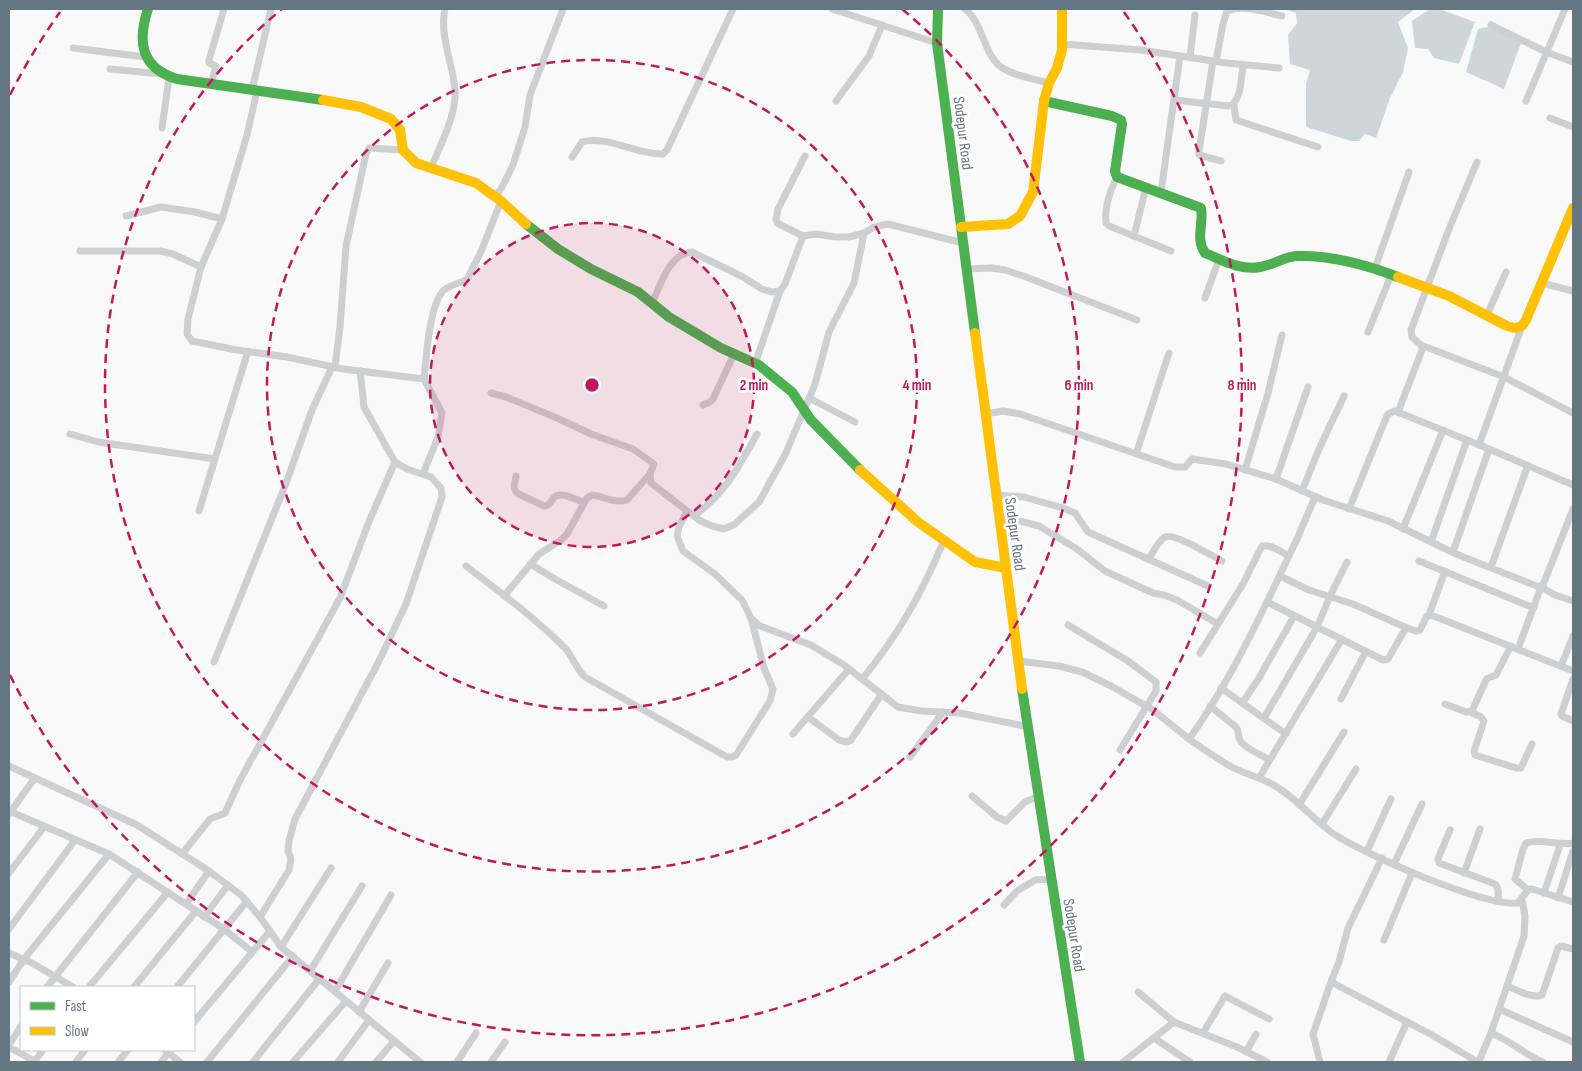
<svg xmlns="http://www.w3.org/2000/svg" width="1582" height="1071" viewBox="0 0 1582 1071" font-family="'Sofia Sans Condensed',sans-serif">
<rect width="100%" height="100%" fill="#f9f9f9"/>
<g fill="#ced6d9">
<path d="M 1284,9 L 1415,9 L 1398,22 L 1408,48 L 1403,72 L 1390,98 L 1376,138 L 1365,134 L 1359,141 L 1351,141 L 1306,127 L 1306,84 L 1310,70 L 1290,64 L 1288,35 L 1297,23 L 1296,13 Z"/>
<path d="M 1430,9 L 1439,9 L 1475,22 L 1459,64 L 1434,58 L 1428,49 L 1415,48 L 1412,21 Z"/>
<path d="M 1488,27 L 1521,43 L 1504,89 L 1466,72 L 1478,29 Z"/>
</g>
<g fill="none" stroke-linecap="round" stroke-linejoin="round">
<g stroke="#cecfd0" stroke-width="7">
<path d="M 832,9 L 937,43"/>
<path d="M 965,9 C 984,24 982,52 1001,67 C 1014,76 1034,79 1049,83"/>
<path d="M 1491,25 L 1546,52 L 1573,62"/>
<path d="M 1062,44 L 1141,50 L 1226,63 L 1279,68"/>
<path d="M 73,48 L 145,57"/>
<path d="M 1190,57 L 1195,15"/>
<path d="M 1213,61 L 1199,151 L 1199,155 L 1221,161"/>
<path d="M 1216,61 L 1223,24 L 1227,11 C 1244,4 1266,12 1282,16"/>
<path d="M 110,69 L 162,74"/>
<path d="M 211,84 L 216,66 L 209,63 L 209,60 L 224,9"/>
<path d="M 252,90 L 271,9"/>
<path d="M 257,91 L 247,135 L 222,219 L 201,267 L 188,319 L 187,334 L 192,341 L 237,350 L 287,357 L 343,369 L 424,379 C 426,358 429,307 443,291 C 449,285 460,284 467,279 L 480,254 L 501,201"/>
<path d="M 1174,100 L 1229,106 C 1242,102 1241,76 1243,65"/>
<path d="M 836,101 L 869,56 L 882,25"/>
<path d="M 1526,101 L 1565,9"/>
<path d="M 1234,105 L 1236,120 L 1318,147"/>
<path d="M 1550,118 L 1573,127"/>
<path d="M 162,128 L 169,78"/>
<path d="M 572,157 L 582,142 C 608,135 636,155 663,154 L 667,150 L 733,9"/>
<path d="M 431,168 C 440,146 457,114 455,90 C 453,64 439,35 445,9"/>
<path d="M 1117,177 C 1110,191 1104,207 1106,223 L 1109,226 L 1171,251"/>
<path d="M 1161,192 L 1180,56"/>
<path d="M 495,197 L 502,187 L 513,165 L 525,127 L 530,95 L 563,9"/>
<path d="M 126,216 L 161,207 L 195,212 L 222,219"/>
<path d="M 803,236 L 777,223 L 776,220 L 778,209 L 805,156"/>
<path d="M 1134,236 L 1146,187"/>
<path d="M 80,251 L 160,251 L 173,254 L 201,267"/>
<path d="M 1375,268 L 1409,172"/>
<path d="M 966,269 L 992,268 L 1005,270 L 1026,277 L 1137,320"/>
<path d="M 1542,283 L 1573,291"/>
<path d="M 1205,298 L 1219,259"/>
<path d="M 652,304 C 660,286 669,253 692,252 L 743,277 L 762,289 L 772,292 L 780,291 L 785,284 L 803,236 L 816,234 L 835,237 L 849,237 L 864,233 L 874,227 L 888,224 L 963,243"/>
<path d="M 1487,315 L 1506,272"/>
<path d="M 1368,332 L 1392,273"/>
<path d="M 1421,345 L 1504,377 L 1573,413"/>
<path d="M 755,364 L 780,291"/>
<path d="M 335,366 L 340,327 L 346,246 L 366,154 L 369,148 L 403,150"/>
<path d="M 491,393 L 506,397 L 557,418 L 591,434 L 633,449 L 654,464 L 650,474 L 651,483 L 699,520 L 712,526 L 724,529 L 735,524 L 759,502 L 785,455 L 815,384 L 829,332 L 854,283 L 864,233"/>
<path d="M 809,398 L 855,422"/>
<path d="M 703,405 L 710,402 L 713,399 L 734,354"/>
<path d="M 1398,412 L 1422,350 L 1421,345 L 1412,337 L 1411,330 L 1449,229 L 1477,162"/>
<path d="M 985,414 L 1003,411 L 1020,414 L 1175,467 L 1185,467 L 1192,459 L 1226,464 L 1276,479 L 1323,500 L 1388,521 L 1456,554 L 1539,587 L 1543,585 L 1573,509"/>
<path d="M 70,434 L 98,442 L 215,459"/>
<path d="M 1479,445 L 1522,326"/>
<path d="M 1136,454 L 1169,353"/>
<path d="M 1245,470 L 1268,393 L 1282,335"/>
<path d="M 423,474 L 438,437 L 442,413 L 424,379"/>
<path d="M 516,476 C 515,483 512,488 517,493 L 544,506 C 552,505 550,500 556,496 C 562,492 577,500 583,502"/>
<path d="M 1276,479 L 1308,387"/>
<path d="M 1302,491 L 1319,449 L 1344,396"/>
<path d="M 996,495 L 1024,497 L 1063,508 L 1075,513 L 1088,532 L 1208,586"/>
<path d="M 1349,509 L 1384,423 L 1388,414 L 1395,411 L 1482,446 L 1573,485"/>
<path d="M 199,511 L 248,351"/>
<path d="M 687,511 L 679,527 L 677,536 L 683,551 L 715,574 L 742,600 L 751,618 L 760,626 L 811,645 L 844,665 L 898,707 L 921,711 L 960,713 L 1029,727"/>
<path d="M 694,516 C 726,492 738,468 757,434"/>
<path d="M 999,520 L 1016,520 L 1039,526 L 1077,549 L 1105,571 L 1153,593 L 1164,595 L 1177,600 L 1218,624"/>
<path d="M 1403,529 L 1443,430"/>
<path d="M 1431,542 L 1467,440"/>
<path d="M 1453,552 L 1489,449"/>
<path d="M 1149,559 C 1153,552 1158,541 1165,537 C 1174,532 1212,556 1222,561"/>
<path d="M 1419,561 L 1534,608"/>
<path d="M 530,564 L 555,579 L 604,606"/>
<path d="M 466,566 C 500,592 535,618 565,648 C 573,657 576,669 585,677 L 727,757 L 732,757 L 736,755 L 770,701 L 773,689 L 764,668 L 751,618"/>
<path d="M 1491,567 L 1528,465"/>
<path d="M 1280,576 L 1309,590 L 1353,604 L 1407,628"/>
<path d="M 504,596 L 539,554 L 561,540 L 567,534 L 587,498 L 592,495 C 604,496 614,504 627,500 L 650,474"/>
<path d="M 1267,602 L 1297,539 L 1315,497"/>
<path d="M 1429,615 L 1445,571"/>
<path d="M 1068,625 L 1128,661 L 1156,682 L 1156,691 L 1120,750"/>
<path d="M 1518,649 L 1541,587 L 1555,595 L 1573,601"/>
<path d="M 1200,653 L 1243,584 L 1262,546 C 1271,544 1281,552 1289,556"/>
<path d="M 1018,661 L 1059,666 L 1082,672 L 1111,686 L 1153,710 L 1189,739"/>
<path d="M 214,662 L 285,486 L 312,410 L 332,367"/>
<path d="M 1561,666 L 1573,636"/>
<path d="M 1573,671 L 1431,615 L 1427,616 L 1420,630 L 1416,631 L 1407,628 L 1404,631 L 1388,659 L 1383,660 L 1267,602 C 1244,649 1220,696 1189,739 C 1202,748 1216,758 1230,766 C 1242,773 1256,776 1268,782 C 1292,794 1310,816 1331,832 C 1358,852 1487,908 1518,903 L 1528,890 L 1532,889 L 1573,902"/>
<path d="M 862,679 C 898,636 923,592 944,540"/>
<path d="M 1573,679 L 1561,714 L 1562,716 L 1573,721"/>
<path d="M 1221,688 L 1286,734"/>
<path d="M 1341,699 L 1366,651"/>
<path d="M 1243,702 L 1259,678 L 1294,616"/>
<path d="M 1445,704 L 1466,712 L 1472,711 L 1486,680 L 1488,678 L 1496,675 L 1511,646"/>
<path d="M 1210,706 L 1236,727 C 1240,732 1237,737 1241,742 C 1248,750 1261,755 1270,760"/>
<path d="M 1470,712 L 1481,717 L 1484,721 L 1474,751 L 1475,755 L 1516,768 L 1521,768 L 1532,744"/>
<path d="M 808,717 L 839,740 L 847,742 L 851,740 L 881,695"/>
<path d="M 1264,718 L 1317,627 L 1330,596 L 1347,562"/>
<path d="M 793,734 L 849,669"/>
<path d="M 910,757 L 943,712"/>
<path d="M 9,766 L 137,825 L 209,871 L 241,895 L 260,917 L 281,947 L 420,1062"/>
<path d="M 1259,778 L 1342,639"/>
<path d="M 972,796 L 997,817 L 1006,821 L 1025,802 L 1039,796"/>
<path d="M 1299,805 L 1344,732"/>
<path d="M 9,811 L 109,854 L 224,929 L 251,951"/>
<path d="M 9,814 L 34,779"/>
<path d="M 1322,824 L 1356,769"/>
<path d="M 1450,830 L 1438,859 L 1439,863 L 1495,884 C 1500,889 1498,895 1498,901"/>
<path d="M 1367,851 L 1391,799"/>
<path d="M 182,854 L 210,819 L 225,813 L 239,782 L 340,598 L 370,519 L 395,462"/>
<path d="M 1382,858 L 1348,928 L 1339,962 L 1332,979 L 1333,983 L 1432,1035 L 1476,1061 L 1479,1061 L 1491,1033 C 1510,1040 1525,1055 1543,1062"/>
<path d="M 1394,864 L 1422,804"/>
<path d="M 9,873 L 44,827"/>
<path d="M 1464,873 L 1480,829"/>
<path d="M 1528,890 L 1515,879 L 1523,849 L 1526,843 C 1541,838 1558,846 1573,843"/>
<path d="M 1544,893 L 1560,845"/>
<path d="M 1558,898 L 1573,851"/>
<path d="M 186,904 L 209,871"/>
<path d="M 1004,905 L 1017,891 L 1035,880 L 1052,879"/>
<path d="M 204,917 L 228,885"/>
<path d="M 260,917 L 289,870 L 291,859 L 288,851 L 289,841 L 295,819 L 379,661 L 406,604 L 442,497 L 441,488 L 431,477 L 407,469 L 395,462 L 364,407 L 360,371"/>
<path d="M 9,929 L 75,840"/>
<path d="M 1384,940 L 1412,873"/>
<path d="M 281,947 L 331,868"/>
<path d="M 9,953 L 32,963 L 73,987"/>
<path d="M 310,971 L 362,886"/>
<path d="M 9,982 L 24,959 L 109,854"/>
<path d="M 1507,986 C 1517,990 1532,999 1542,995 L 1558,948 L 1561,946 L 1573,949"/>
<path d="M 47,987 L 138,872"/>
<path d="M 89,987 L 168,892"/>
<path d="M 134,987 L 196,911"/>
<path d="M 177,987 L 247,901"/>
<path d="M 335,991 L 391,895"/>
<path d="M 1138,992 L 1174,1022"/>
<path d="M 1499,1009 L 1573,1042"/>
<path d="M 359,1012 L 388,963"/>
<path d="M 194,1022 L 270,931"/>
<path d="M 1203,1033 L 1225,996 L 1269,1019"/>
<path d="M 1491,1033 L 1524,936 L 1525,916 L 1522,900"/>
<path d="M 1154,1038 L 1190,1062"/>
<path d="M 9,1045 L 21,1026"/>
<path d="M 9,1047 L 36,1062"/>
<path d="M 165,1050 L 180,1062"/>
<path d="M 1246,1052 L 1256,1034"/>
<path d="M 34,1062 L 43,1050"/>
<path d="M 76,1062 L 85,1050"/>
<path d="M 118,1062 L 128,1050"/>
<path d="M 161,1062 L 171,1050"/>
<path d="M 207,1062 L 293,956"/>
<path d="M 253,1062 L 319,979"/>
<path d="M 293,1062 L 346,1001"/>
<path d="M 338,1062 L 369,1020"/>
<path d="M 376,1062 L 394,1041"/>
<path d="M 457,1062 L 476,1033"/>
<path d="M 491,1062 L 505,1042"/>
<path d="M 1123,1062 L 1174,1022 L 1237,1047 L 1267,1062"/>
<path d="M 1320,1062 L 1313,1034 L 1332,979"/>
<path d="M 1389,1062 L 1407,1022"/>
</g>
<g stroke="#4caf50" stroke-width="10">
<path d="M 148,9 C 137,42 141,68 177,79 L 323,100"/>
<path d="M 938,9 L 937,43 L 975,333"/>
<path d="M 1044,101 L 1112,116 L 1121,120 L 1122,124 L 1115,171 L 1117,177 L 1201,208 C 1204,223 1195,239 1205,253 C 1222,260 1241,271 1260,267 C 1273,265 1283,257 1297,256 C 1331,255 1367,265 1398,277"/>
<path d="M 526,224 L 558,249 L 591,269 L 638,292 L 669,317 L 721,348 L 759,365 L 792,392 L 811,420 L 860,470"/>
<path d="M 1022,689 L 1080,1062"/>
</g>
<g stroke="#ffc107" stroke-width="10">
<path d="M 323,100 L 361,107 L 391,119 L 400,130 L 403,150 L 416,163 L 476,183 L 501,201 L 526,224"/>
<path d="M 961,227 L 1008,224 L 1020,216 L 1033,192 L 1044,101 L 1049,83 L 1057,68 L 1062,50 L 1062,9"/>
<path d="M 1398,277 L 1449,296 L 1507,326 L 1515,328 L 1522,326 L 1526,320 L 1573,208"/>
<path d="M 975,333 L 1022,689"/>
<path d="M 860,470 L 918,522 L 975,562 L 1006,568"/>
</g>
</g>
<circle cx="592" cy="385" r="162" fill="#c2185b" fill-opacity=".12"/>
<g fill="none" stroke="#c2185b" stroke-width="2.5" stroke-dasharray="9 6">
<circle cx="592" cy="385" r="162"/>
<circle cx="592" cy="385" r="325"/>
<path d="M902 9A487 487 0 1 1 282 9"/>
<path d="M10 95A650 650 0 0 1 60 12M1124 12A650 650 0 1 1 10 675"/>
</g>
<g text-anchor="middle" stroke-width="5" stroke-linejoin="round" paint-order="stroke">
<g font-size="16" fill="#657683" stroke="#fff">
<text transform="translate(964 133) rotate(83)" y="6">Sodepur Road</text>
<text transform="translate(1016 534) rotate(82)" y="6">Sodepur Road</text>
<text transform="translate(1075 935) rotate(81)" y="6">Sodepur Road</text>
</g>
</g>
<circle cx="592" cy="385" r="8" fill="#c2185b" stroke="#fff" stroke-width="2.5"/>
<g font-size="15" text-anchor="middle" font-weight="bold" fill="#c2185b" stroke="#fff" stroke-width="5" stroke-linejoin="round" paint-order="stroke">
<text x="754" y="390">2 min</text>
<text x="917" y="390">4 min</text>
<text x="1079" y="390">6 min</text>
<text x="1242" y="390">8 min</text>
</g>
<rect width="1582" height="1071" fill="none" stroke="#657683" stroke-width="20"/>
<rect x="20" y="986" width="175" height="65" fill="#ffffff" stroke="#c1c8cd"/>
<rect x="30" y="1002" width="25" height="8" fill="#4caf50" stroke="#c1c8cd"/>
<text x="65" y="1011" font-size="15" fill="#657683">Fast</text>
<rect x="30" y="1027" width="25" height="8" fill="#ffc107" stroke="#c1c8cd"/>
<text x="65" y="1036" font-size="15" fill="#657683">Slow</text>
</svg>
